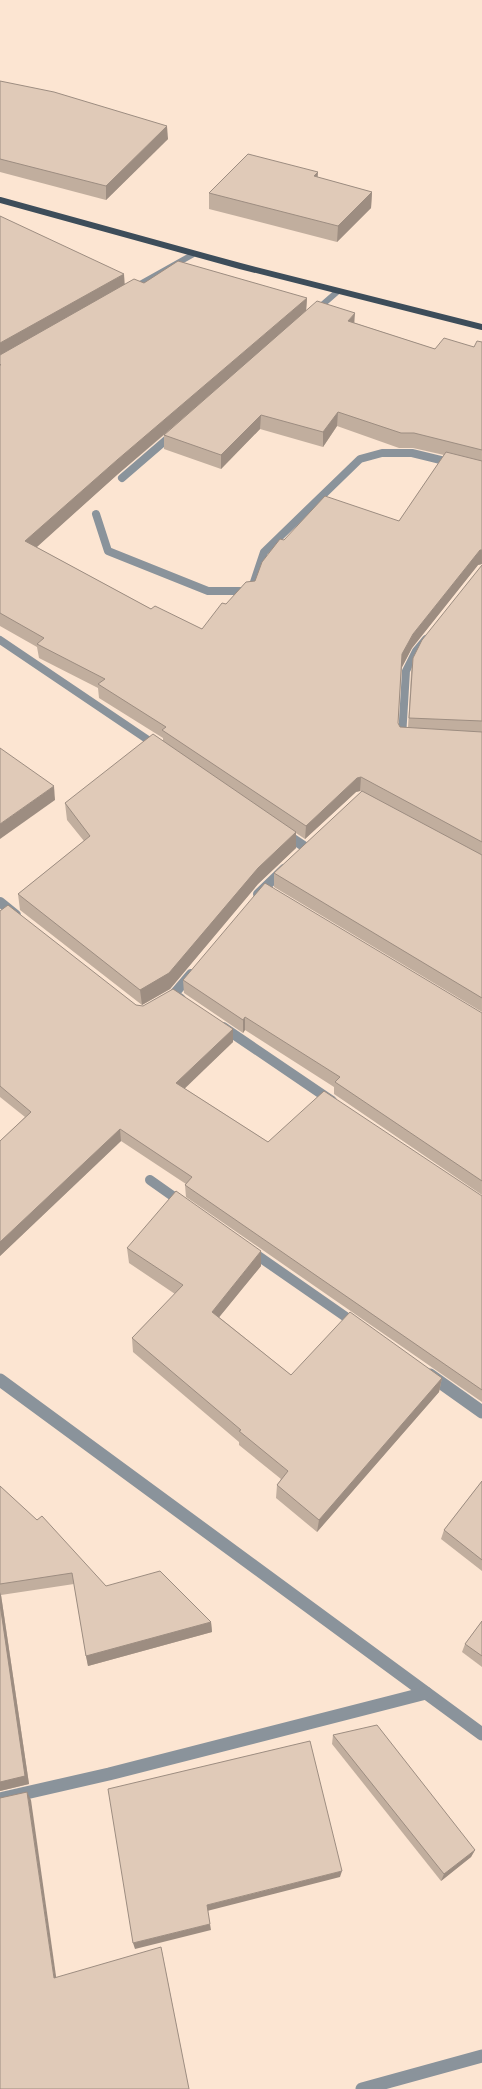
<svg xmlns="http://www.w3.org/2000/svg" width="482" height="2089" viewBox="0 0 482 2089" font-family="'Source Serif 4',serif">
<rect width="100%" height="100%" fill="#fce5d2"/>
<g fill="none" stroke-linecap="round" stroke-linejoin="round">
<g stroke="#8a939b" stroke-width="6">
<path d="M 131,289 L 192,255"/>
<path d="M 314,312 L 337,292"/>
</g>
<g stroke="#8a939b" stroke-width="8">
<path d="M 122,478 L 173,434"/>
<path d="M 96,514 L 108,551 L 208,591 L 251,591 L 264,552 L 360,459 L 382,453 L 412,453 L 453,463"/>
<path d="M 0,640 L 157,746"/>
<path d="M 406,737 L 402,737 L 406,671 L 416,651 L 426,639"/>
</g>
<g stroke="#8a939b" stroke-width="10">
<path d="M 284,833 L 305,847"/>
<path d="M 258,894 L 284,869"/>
<path d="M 0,902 L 16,915"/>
<path d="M 181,999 L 174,994 L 191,974"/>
<path d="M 223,1027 L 332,1101"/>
<path d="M 150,1180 L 184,1204"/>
<path d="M 251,1251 L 356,1324"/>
</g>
<g stroke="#8a939b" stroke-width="13">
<path d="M 430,1375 L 482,1412"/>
<path d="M 0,1380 L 482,1734"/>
<path d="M 0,1799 L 109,1774 L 426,1693"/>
<path d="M 362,2089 L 482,2056"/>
</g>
<path stroke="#3d4d5a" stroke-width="6" d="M 0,200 L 240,266 L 482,327"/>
</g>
<g fill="#c1ae9e" fill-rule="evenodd">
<path d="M 0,81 L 168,139 L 106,200 L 0,172 Z"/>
<path d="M 317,177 L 372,192 L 371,208 L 337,242 L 209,209 L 209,193 Z"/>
<path d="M 0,216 L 125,284 L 144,283 L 307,298 L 306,311 L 355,323 L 435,349 L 474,347 L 482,342 L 482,564 L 478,565 L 412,648 L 402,667 L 398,723 L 400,727 L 408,728 L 411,672 L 413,658 L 482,565 L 482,1012 L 274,887 L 274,873 L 362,792 L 360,791 L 356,792 L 305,839 L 296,833 L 296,848 L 258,884 L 170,989 L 142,1005 L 20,910 L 18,894 L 84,841 L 67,820 L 65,803 L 163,741 L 163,738 L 99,698 L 98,688 L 39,658 L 37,647 L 0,626 ZM 337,426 L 399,448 L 413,448 L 444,455 L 399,521 L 284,540 L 255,581 L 226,604 L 202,629 L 151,609 L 36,547 L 118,474 L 164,435 L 164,449 L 221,469 L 260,429 L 323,447 Z"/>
<path d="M 0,911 L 136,1005 L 233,1029 L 233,1042 L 184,1088 L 268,1142 L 482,1196 L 482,1402 L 186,1197 L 185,1185 L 186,1184 L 121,1141 L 0,1256 L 0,1141 L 25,1117 L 0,1097 Z"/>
<path d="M 183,980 L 482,1013 L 482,1195 L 334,1094 L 334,1087 L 245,1030 L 243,1033 L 184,993 Z"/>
<path d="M 127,1248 L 261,1251 L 261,1266 L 219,1317 L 291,1375 L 442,1378 L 439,1392 L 317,1532 L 276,1498 L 277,1485 L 281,1479 L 239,1445 L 239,1442 L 133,1352 L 132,1338 L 175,1294 L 129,1263 Z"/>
<path d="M 482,1481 L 482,1571 L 441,1539 L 444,1530 Z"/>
<path d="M 0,1486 L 106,1586 L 211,1622 L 212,1632 L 88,1666 L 86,1656 L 74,1584 L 1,1595 L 29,1784 L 0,1791 Z"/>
<path d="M 482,1621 L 482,1667 L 462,1652 L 465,1644 Z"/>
<path d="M 333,1735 L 475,1850 L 471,1857 L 441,1881 L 332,1744 Z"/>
</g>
<g fill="#9d8d81">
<path d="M 167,126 L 168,139 L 106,200 L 106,186 Z"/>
<path d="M 318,172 L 317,188 L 314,176 Z"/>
<path d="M 372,192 L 371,208 L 337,242 L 338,226 Z"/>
<path d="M 124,274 L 125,288 L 0,358 L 0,343 Z"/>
<path d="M 307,298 L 306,312 L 118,474 L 27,556 L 25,541 L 117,460 Z"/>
<path d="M 355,313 L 354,327 L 348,321 Z"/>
<path d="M 338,412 L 337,426 L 323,447 L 323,432 Z"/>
<path d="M 261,415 L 260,429 L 221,469 L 221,455 Z"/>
<path d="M 480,550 L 482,550 L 482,564 L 478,565 L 412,648 L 401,669 L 402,654 L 413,634 Z"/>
<path d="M 361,777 L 360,791 L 356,792 L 305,839 L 306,826 L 357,778 Z"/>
<path d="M 54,786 L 55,800 L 0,839 L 0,824 Z"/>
<path d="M 296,832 L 296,848 L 258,884 L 170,989 L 142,1005 L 140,990 L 258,868 Z"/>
<path d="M 245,1017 L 245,1030 L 243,1033 L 243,1020 Z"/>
<path d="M 233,1029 L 233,1042 L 177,1096 L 176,1083 Z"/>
<path d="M 120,1129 L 121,1141 L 0,1256 L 0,1242 Z"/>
<path d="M 261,1251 L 261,1266 L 212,1326 L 212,1312 Z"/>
<path d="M 442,1378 L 439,1392 L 317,1532 L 319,1520 Z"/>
<path d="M 0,1592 L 1,1595 L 29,1784 L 0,1791 Z"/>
<path d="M 211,1622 L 212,1632 L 88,1666 L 86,1656 Z"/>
<path d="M 27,1792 L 31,1800 L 57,1983 L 54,1978 Z"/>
<path d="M 475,1850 L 471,1857 L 441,1881 L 444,1874 Z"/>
<path d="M 342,1871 L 340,1877 L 207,1911 L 207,1905 Z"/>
<path d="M 210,1924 L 211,1930 L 135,1949 L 133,1943 Z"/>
<path d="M 161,1947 L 162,1953 L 189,2089 Z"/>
</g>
<g fill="#e0cab8" stroke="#9d8d81">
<path d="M 0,81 L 54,92 L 167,126 L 106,186 L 0,159 Z"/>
<path d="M 248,154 L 318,172 L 314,176 L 372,192 L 338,226 L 209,193 Z"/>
<path d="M 0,216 L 124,274 L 0,343 Z"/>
<path d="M 178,261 L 307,298 L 117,460 L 25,541 L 151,609 L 155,606 L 202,629 L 222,603 L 226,604 L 246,582 L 255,581 L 262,562 L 280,539 L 284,540 L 325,496 L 399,521 L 446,452 L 482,461 L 482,550 L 480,550 L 413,634 L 402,654 L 398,723 L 400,727 L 482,732 L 482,842 L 361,777 L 357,778 L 306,826 L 162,730 L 166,727 L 98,684 L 105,679 L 37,644 L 44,638 L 0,613 L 0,365 L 1,365 L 0,364 L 0,355 L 134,279 L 144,283 Z"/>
<path d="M 317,301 L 355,313 L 348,321 L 435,349 L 444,338 L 474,347 L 477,341 L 482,342 L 482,450 L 414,433 L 401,433 L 338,412 L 323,432 L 261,415 L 221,455 L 164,435 Z"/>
<path d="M 482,565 L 482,721 L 409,718 L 413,658 L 422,640 Z"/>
<path d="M 153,734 L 296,832 L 258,868 L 169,973 L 140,990 L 18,894 L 90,836 L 65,803 Z"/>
<path d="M 0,748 L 54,786 L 0,824 Z"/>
<path d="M 362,791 L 482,855 L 482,998 L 274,873 Z"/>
<path d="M 265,883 L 482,1013 L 482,1181 L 335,1082 L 340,1077 L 245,1017 L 243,1020 L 183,980 Z"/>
<path d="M 8,905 L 136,1005 L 143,1006 L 173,989 L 233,1029 L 176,1083 L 268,1142 L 324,1091 L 482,1196 L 482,1390 L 185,1185 L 192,1177 L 120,1129 L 0,1242 L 0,1141 L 31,1112 L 0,1086 L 0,911 Z"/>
<path d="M 176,1191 L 261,1251 L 212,1312 L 291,1375 L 350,1312 L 442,1378 L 319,1520 L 277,1485 L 288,1471 L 239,1431 L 241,1430 L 132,1338 L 183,1285 L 127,1248 Z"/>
<path d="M 482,1481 L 482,1560 L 444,1530 Z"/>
<path d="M 0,1486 L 37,1520 L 42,1516 L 106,1586 L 160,1571 L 211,1622 L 86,1656 L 72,1573 L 0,1584 Z"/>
<path d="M 0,1604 L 25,1776 L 0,1782 Z"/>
<path d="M 482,1621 L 482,1656 L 465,1644 Z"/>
<path d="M 377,1725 L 475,1850 L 444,1874 L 333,1735 Z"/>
<path d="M 310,1741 L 342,1871 L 207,1905 L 210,1924 L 133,1943 L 108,1789 Z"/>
<path d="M 27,1792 L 54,1978 L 161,1947 L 189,2089 L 0,2089 L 0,1798 Z"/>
</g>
</svg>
